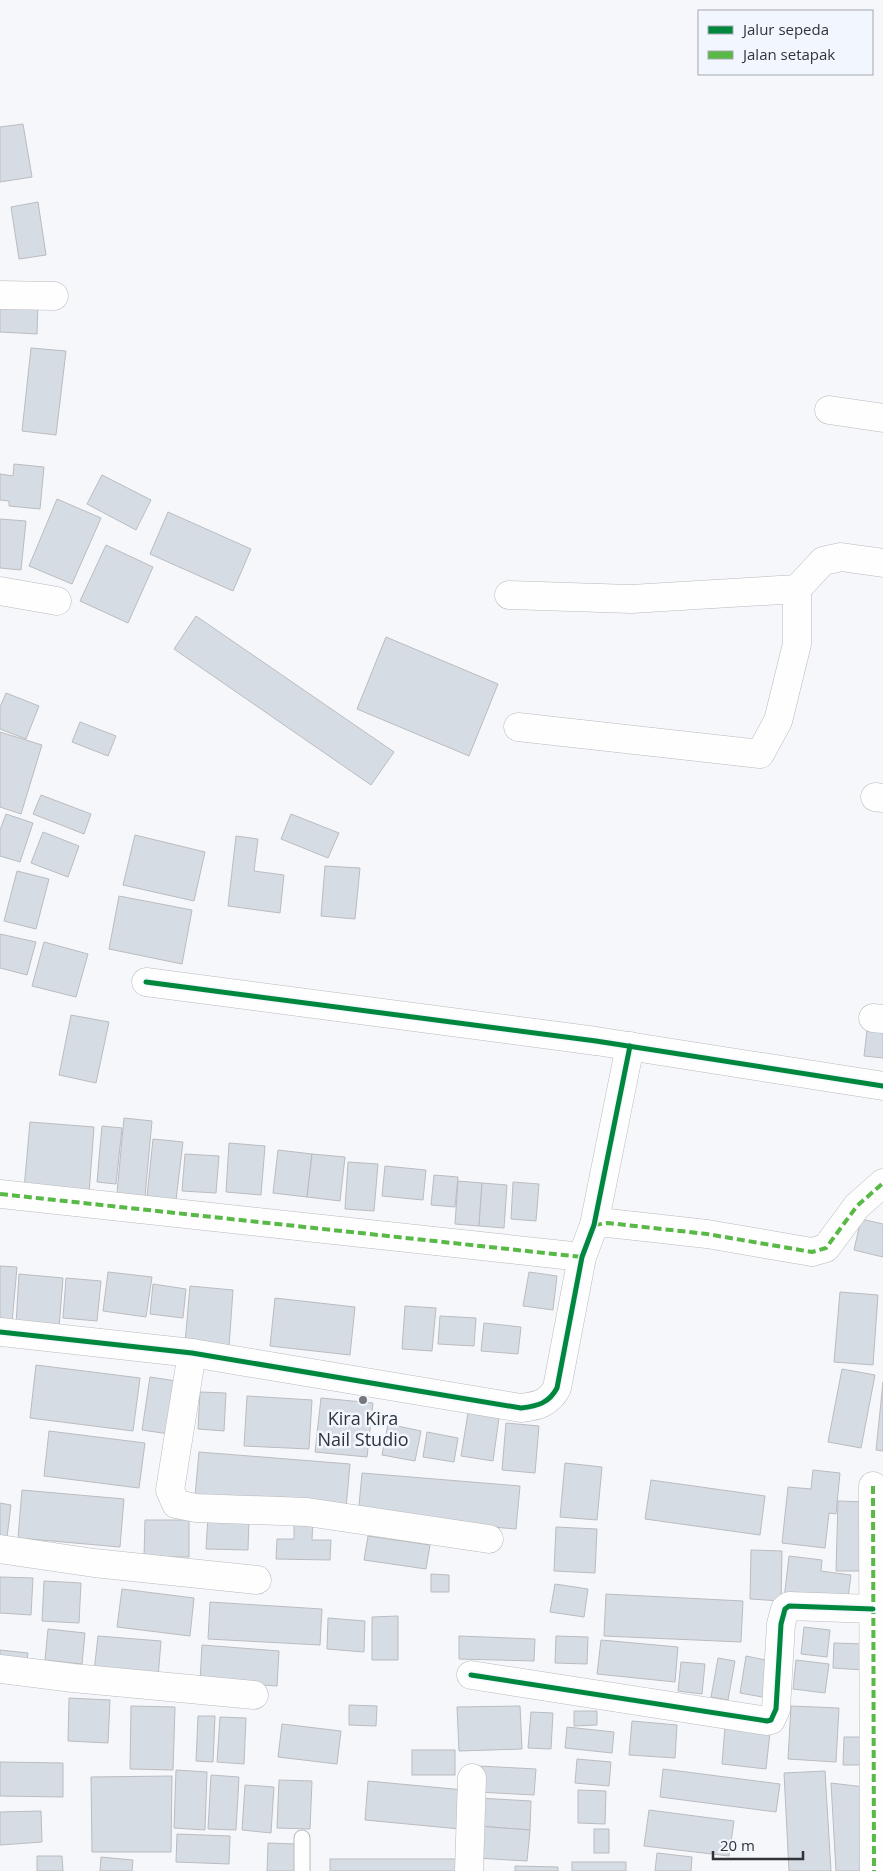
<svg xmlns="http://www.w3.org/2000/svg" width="883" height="1871" viewBox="0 0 883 1871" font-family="'Open Sans',sans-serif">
<rect width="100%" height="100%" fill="#f5f7fb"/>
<g fill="#d6dce4" stroke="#bbbcbf">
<path d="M 23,124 L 32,177 L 0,182 L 0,127 Z"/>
<path d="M 38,202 L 46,255 L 19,259 L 11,207 Z"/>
<path d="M 0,301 L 38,302 L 37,334 L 0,332 Z"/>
<path d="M 31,348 L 66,351 L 56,435 L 22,431 Z"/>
<path d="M 14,464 L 44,467 L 40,509 L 9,506 L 9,501 L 0,500 L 0,474 L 13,476 Z"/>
<path d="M 102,475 L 151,500 L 136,530 L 87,504 Z"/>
<path d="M 57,499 L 101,518 L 72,584 L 29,566 Z"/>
<path d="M 168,512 L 251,549 L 233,591 L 150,554 Z"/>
<path d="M 0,519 L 26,521 L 21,570 L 0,568 Z"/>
<path d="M 106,545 L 153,567 L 128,623 L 80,601 Z"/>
<path d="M 196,616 L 394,752 L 371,785 L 174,649 Z"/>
<path d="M 386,637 L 498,684 L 469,756 L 357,709 Z"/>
<path d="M 6,693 L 39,706 L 26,739 L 0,729 L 0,707 Z"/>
<path d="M 80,722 L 116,736 L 108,756 L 72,742 Z"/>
<path d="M 0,732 L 42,745 L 21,814 L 0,807 Z"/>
<path d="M 41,795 L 91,814 L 84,834 L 33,814 Z"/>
<path d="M 6,814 L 33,823 L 20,862 L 0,856 L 0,830 Z"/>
<path d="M 291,814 L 339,833 L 328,858 L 281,839 Z"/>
<path d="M 43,832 L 79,846 L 68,877 L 31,863 Z"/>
<path d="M 135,835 L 205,852 L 194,901 L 123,885 Z"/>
<path d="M 236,836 L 258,839 L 254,871 L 284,875 L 280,913 L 228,906 Z"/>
<path d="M 325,866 L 360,868 L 355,919 L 321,916 Z"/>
<path d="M 17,871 L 49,879 L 36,929 L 4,921 Z"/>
<path d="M 119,896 L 192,910 L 182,964 L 109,949 Z"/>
<path d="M 0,934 L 36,942 L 27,975 L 0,968 Z"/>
<path d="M 44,942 L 88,954 L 76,997 L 32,986 Z"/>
<path d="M 71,1015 L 109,1022 L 96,1083 L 59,1075 Z"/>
<path d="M 868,1022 L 883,1024 L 883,1058 L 864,1056 Z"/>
<path d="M 124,1118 L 152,1121 L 145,1196 L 117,1193 Z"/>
<path d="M 30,1122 L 94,1127 L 89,1194 L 24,1189 Z"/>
<path d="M 102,1126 L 122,1128 L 116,1184 L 97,1182 Z"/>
<path d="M 153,1139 L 183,1142 L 176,1200 L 147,1196 Z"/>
<path d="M 229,1143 L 265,1146 L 261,1195 L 226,1192 Z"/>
<path d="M 278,1150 L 312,1154 L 307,1197 L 273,1193 Z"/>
<path d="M 185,1154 L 219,1156 L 216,1193 L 182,1191 Z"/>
<path d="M 312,1154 L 345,1157 L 340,1201 L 307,1197 Z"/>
<path d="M 348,1162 L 378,1164 L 374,1211 L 345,1209 Z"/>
<path d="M 385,1166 L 426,1170 L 423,1200 L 382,1196 Z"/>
<path d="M 434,1175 L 458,1177 L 455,1207 L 431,1205 Z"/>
<path d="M 458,1181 L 482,1183 L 479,1226 L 455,1224 Z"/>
<path d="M 513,1182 L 539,1184 L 536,1221 L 511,1219 Z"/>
<path d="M 482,1183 L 507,1185 L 504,1228 L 479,1226 Z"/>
<path d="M 861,1219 L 883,1224 L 883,1257 L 854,1250 Z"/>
<path d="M 0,1266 L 17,1267 L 12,1323 L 0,1322 Z"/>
<path d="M 108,1272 L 152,1277 L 146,1317 L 103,1311 Z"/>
<path d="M 529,1272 L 557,1276 L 553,1310 L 523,1306 Z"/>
<path d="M 19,1274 L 63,1278 L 59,1328 L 16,1324 Z"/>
<path d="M 66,1278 L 101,1281 L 97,1321 L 63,1318 Z"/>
<path d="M 153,1284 L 186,1289 L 183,1318 L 150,1314 Z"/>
<path d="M 190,1286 L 233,1290 L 229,1347 L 185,1343 Z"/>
<path d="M 840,1292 L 878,1295 L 873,1365 L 834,1362 Z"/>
<path d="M 275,1298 L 355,1307 L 350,1355 L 270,1346 Z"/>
<path d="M 405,1306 L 436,1308 L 432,1351 L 402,1349 Z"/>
<path d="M 440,1316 L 476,1318 L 474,1346 L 438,1344 Z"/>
<path d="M 484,1323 L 521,1327 L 518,1354 L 481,1351 Z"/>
<path d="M 36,1365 L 140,1378 L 133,1431 L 30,1418 Z"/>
<path d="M 842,1369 L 875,1375 L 861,1448 L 828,1442 Z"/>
<path d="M 150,1377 L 183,1382 L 176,1435 L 142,1430 Z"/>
<path d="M 883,1382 L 883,1451 L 876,1450 Z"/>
<path d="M 200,1392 L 226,1393 L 224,1431 L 198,1429 Z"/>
<path d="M 247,1396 L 312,1400 L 309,1449 L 244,1446 Z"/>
<path d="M 321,1398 L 373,1403 L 367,1457 L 315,1452 Z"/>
<path d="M 468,1413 L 499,1418 L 493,1461 L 461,1456 Z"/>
<path d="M 506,1423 L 539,1426 L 535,1473 L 502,1470 Z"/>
<path d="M 388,1424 L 421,1431 L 415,1461 L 382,1455 Z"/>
<path d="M 49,1431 L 145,1443 L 139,1488 L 44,1476 Z"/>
<path d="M 427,1432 L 458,1438 L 454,1462 L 423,1457 Z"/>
<path d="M 199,1452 L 350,1464 L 346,1508 L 195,1496 Z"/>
<path d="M 565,1463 L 602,1467 L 597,1520 L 560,1517 Z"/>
<path d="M 813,1470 L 840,1473 L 836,1514 L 829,1513 L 825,1548 L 782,1543 L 788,1487 L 811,1489 Z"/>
<path d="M 362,1473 L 520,1486 L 516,1529 L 358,1516 Z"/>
<path d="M 651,1480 L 765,1496 L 760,1535 L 645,1519 Z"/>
<path d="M 22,1490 L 124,1499 L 120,1547 L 18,1538 Z"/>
<path d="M 838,1501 L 868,1502 L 867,1571 L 836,1571 Z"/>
<path d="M 0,1503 L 11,1505 L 7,1537 L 0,1536 Z"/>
<path d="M 208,1516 L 249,1517 L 248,1550 L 206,1549 Z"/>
<path d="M 294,1517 L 313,1518 L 312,1540 L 331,1540 L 330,1560 L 276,1559 L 277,1539 L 294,1539 Z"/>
<path d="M 145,1520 L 189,1520 L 189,1557 L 144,1557 Z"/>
<path d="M 556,1527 L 597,1529 L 595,1573 L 554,1571 Z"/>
<path d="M 368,1536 L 430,1545 L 426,1569 L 364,1560 Z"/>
<path d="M 751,1550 L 782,1551 L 781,1601 L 750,1599 Z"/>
<path d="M 789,1556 L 822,1560 L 821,1571 L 851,1575 L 847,1606 L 784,1599 Z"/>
<path d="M 431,1574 L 449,1575 L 449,1592 L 431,1592 Z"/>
<path d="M 0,1577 L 33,1578 L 31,1615 L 0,1613 Z"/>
<path d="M 44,1581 L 81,1583 L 79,1623 L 42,1621 Z"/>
<path d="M 555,1584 L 588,1589 L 584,1617 L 550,1612 Z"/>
<path d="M 122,1589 L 194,1598 L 190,1636 L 117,1627 Z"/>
<path d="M 606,1594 L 743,1601 L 741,1642 L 604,1636 Z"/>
<path d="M 210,1602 L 322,1609 L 320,1645 L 208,1639 Z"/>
<path d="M 398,1616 L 398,1660 L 372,1660 L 372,1617 Z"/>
<path d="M 328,1618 L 365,1621 L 364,1652 L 327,1649 Z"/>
<path d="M 804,1627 L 830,1630 L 827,1657 L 801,1654 Z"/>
<path d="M 48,1629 L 85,1633 L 82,1664 L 45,1660 Z"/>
<path d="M 98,1636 L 161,1641 L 158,1678 L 94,1672 Z"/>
<path d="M 459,1636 L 535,1639 L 534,1661 L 459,1659 Z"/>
<path d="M 556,1636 L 588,1637 L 587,1664 L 555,1663 Z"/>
<path d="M 601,1640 L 678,1647 L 675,1682 L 597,1674 Z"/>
<path d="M 834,1643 L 865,1644 L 864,1670 L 833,1668 Z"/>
<path d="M 202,1645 L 279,1651 L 277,1686 L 200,1681 Z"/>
<path d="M 0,1650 L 28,1653 L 26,1668 L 0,1665 Z"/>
<path d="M 746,1656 L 775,1662 L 768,1698 L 740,1693 Z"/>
<path d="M 718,1658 L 735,1661 L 728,1700 L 711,1697 Z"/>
<path d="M 796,1660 L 829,1664 L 825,1693 L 793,1689 Z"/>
<path d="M 681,1662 L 705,1664 L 702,1694 L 678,1691 Z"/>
<path d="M 69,1698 L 110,1700 L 108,1743 L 68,1741 Z"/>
<path d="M 349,1705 L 377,1706 L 376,1726 L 349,1725 Z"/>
<path d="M 131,1706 L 175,1707 L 173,1770 L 130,1769 Z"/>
<path d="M 520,1706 L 522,1749 L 459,1751 L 457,1707 Z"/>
<path d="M 791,1706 L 839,1708 L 836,1762 L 788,1759 Z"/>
<path d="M 574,1711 L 597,1711 L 597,1725 L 574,1726 Z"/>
<path d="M 531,1712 L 553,1713 L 551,1749 L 528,1748 Z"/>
<path d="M 198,1716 L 215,1716 L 213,1762 L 196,1761 Z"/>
<path d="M 220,1717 L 246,1718 L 244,1764 L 217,1762 Z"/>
<path d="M 632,1721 L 677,1725 L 675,1758 L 629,1755 Z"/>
<path d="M 282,1724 L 341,1731 L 337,1764 L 278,1757 Z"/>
<path d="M 567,1727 L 614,1732 L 612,1753 L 565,1748 Z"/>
<path d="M 725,1727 L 770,1732 L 766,1769 L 722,1764 Z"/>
<path d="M 844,1737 L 866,1737 L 866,1765 L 843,1765 Z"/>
<rect x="412" y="1750" width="43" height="25"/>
<path d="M 577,1759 L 611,1762 L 609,1786 L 575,1783 Z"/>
<path d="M 0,1762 L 63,1763 L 63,1797 L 0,1796 Z"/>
<path d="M 479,1766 L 536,1769 L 534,1795 L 478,1792 Z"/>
<path d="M 663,1769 L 780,1784 L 776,1812 L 660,1797 Z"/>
<path d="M 176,1770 L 207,1772 L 205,1830 L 174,1828 Z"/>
<path d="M 825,1771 L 831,1871 L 789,1871 L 784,1773 Z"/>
<path d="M 211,1775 L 239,1777 L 236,1830 L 208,1829 Z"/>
<path d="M 172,1776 L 171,1852 L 92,1852 L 91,1777 Z"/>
<path d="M 279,1780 L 312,1781 L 310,1829 L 277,1828 Z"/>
<path d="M 368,1781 L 464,1790 L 460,1829 L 365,1820 Z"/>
<path d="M 831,1783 L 864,1787 L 866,1871 L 836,1871 Z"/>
<path d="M 245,1785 L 274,1787 L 271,1833 L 242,1830 Z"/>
<path d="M 578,1790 L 606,1791 L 605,1824 L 578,1823 Z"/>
<path d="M 478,1798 L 531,1801 L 530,1830 L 477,1826 Z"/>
<path d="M 649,1810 L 734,1821 L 729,1856 L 644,1846 Z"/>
<path d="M 41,1811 L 42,1842 L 0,1845 L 0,1812 Z"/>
<path d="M 477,1826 L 530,1830 L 527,1861 L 475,1858 Z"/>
<rect x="594" y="1829" width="15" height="24"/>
<path d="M 177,1834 L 230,1836 L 229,1864 L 176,1862 Z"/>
<path d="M 268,1843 L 295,1844 L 295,1871 L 267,1871 Z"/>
<path d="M 657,1853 L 692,1857 L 691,1871 L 655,1871 Z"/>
<path d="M 37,1856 L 62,1856 L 63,1871 L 37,1871 Z"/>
<path d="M 101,1857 L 133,1860 L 132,1871 L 100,1871 Z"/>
<rect x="330" y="1859" width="127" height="12"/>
<rect x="572" y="1862" width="54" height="9"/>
<path d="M 515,1866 L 558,1867 L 558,1871 L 515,1871 Z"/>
</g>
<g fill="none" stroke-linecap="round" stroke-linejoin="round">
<defs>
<path id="service" d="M 302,1838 L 302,1871"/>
<g id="minor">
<path d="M 0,295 L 54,296"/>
<path d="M 829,410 L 883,418"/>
<path d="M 0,591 L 57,601"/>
<path d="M 509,595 L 631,599 L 797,589 L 823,561 L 841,557 L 883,563"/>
<path d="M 518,727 L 760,754 L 778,721 L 797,644 L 797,589"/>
<path d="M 875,797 L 883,798"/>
<path d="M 146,982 L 596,1041 L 883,1086"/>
<path d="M 873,1018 L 883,1019"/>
<path d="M 0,1194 L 582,1257"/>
<path d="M 594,1225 L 608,1223 L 707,1234 L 812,1252 L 826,1248 L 857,1206 L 883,1183"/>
<path d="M 0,1332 L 192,1353 L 521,1408 C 538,1406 549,1403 557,1388 L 582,1257 L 594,1225 L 630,1046"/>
<path d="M 192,1353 L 170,1490 L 176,1504 L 196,1508 L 307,1512 L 489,1539"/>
<path d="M 873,1486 L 874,1871"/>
<path d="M 0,1549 L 94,1563 L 257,1580"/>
<path d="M 0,1669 L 73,1678 L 254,1695"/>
<path d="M 471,1675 L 767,1721 L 771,1720 L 776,1709 L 781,1624 L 785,1609 L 789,1606 L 873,1609"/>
<path d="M 469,1871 L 472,1778"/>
</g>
</defs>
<use href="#service" stroke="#b9babd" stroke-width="17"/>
<use href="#minor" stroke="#b9babd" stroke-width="29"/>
<use href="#service" stroke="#fefefe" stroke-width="15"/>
<use href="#minor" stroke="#fefefe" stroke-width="28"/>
<g stroke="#58b947" stroke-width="4" stroke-dasharray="8 4" stroke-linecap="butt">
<path d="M 0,1194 L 582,1257"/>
<path d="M 594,1225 L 608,1223 L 707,1234 L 812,1252 L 826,1248 L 857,1206 L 883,1183"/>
<path d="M 873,1486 L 874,1871"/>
</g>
<defs>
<g id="cycleway">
<path d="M 146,982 L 596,1041 L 883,1086"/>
<path d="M 0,1332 L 192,1353 L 521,1408 C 538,1406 549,1403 557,1388 L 582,1257 L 594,1225 L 630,1046"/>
<path d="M 471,1675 L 767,1721 L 771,1720 L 776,1709 L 781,1624 L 785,1609 L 789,1606 L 873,1609"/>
</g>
</defs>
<use href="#cycleway" stroke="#f2f6fe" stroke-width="8"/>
<use href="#cycleway" stroke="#00873e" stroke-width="5"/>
</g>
<circle fill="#76787b" stroke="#f2f6fe" stroke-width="2" cx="363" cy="1400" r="5"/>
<g text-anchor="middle" stroke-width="5" stroke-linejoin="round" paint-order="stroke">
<g font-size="18" fill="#313336" stroke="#f2f6fe">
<text x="363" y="1425">Kira Kira<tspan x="363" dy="21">Nail Studio</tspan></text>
</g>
</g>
<rect x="698" y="10" width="175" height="65" fill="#f2f6fe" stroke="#a5a8ae"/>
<rect x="708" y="26" width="25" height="8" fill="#00873e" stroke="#a5a8ae"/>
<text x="743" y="35" font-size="15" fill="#313336">Jalur sepeda</text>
<rect x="708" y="51" width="25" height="8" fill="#58b947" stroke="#a5a8ae"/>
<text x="743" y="60" font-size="15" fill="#313336">Jalan setapak</text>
<path d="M713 1851v8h90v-8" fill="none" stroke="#313336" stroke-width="2.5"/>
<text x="720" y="1851" font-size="15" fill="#313336" stroke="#f2f6fe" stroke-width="4" paint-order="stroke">20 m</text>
</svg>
